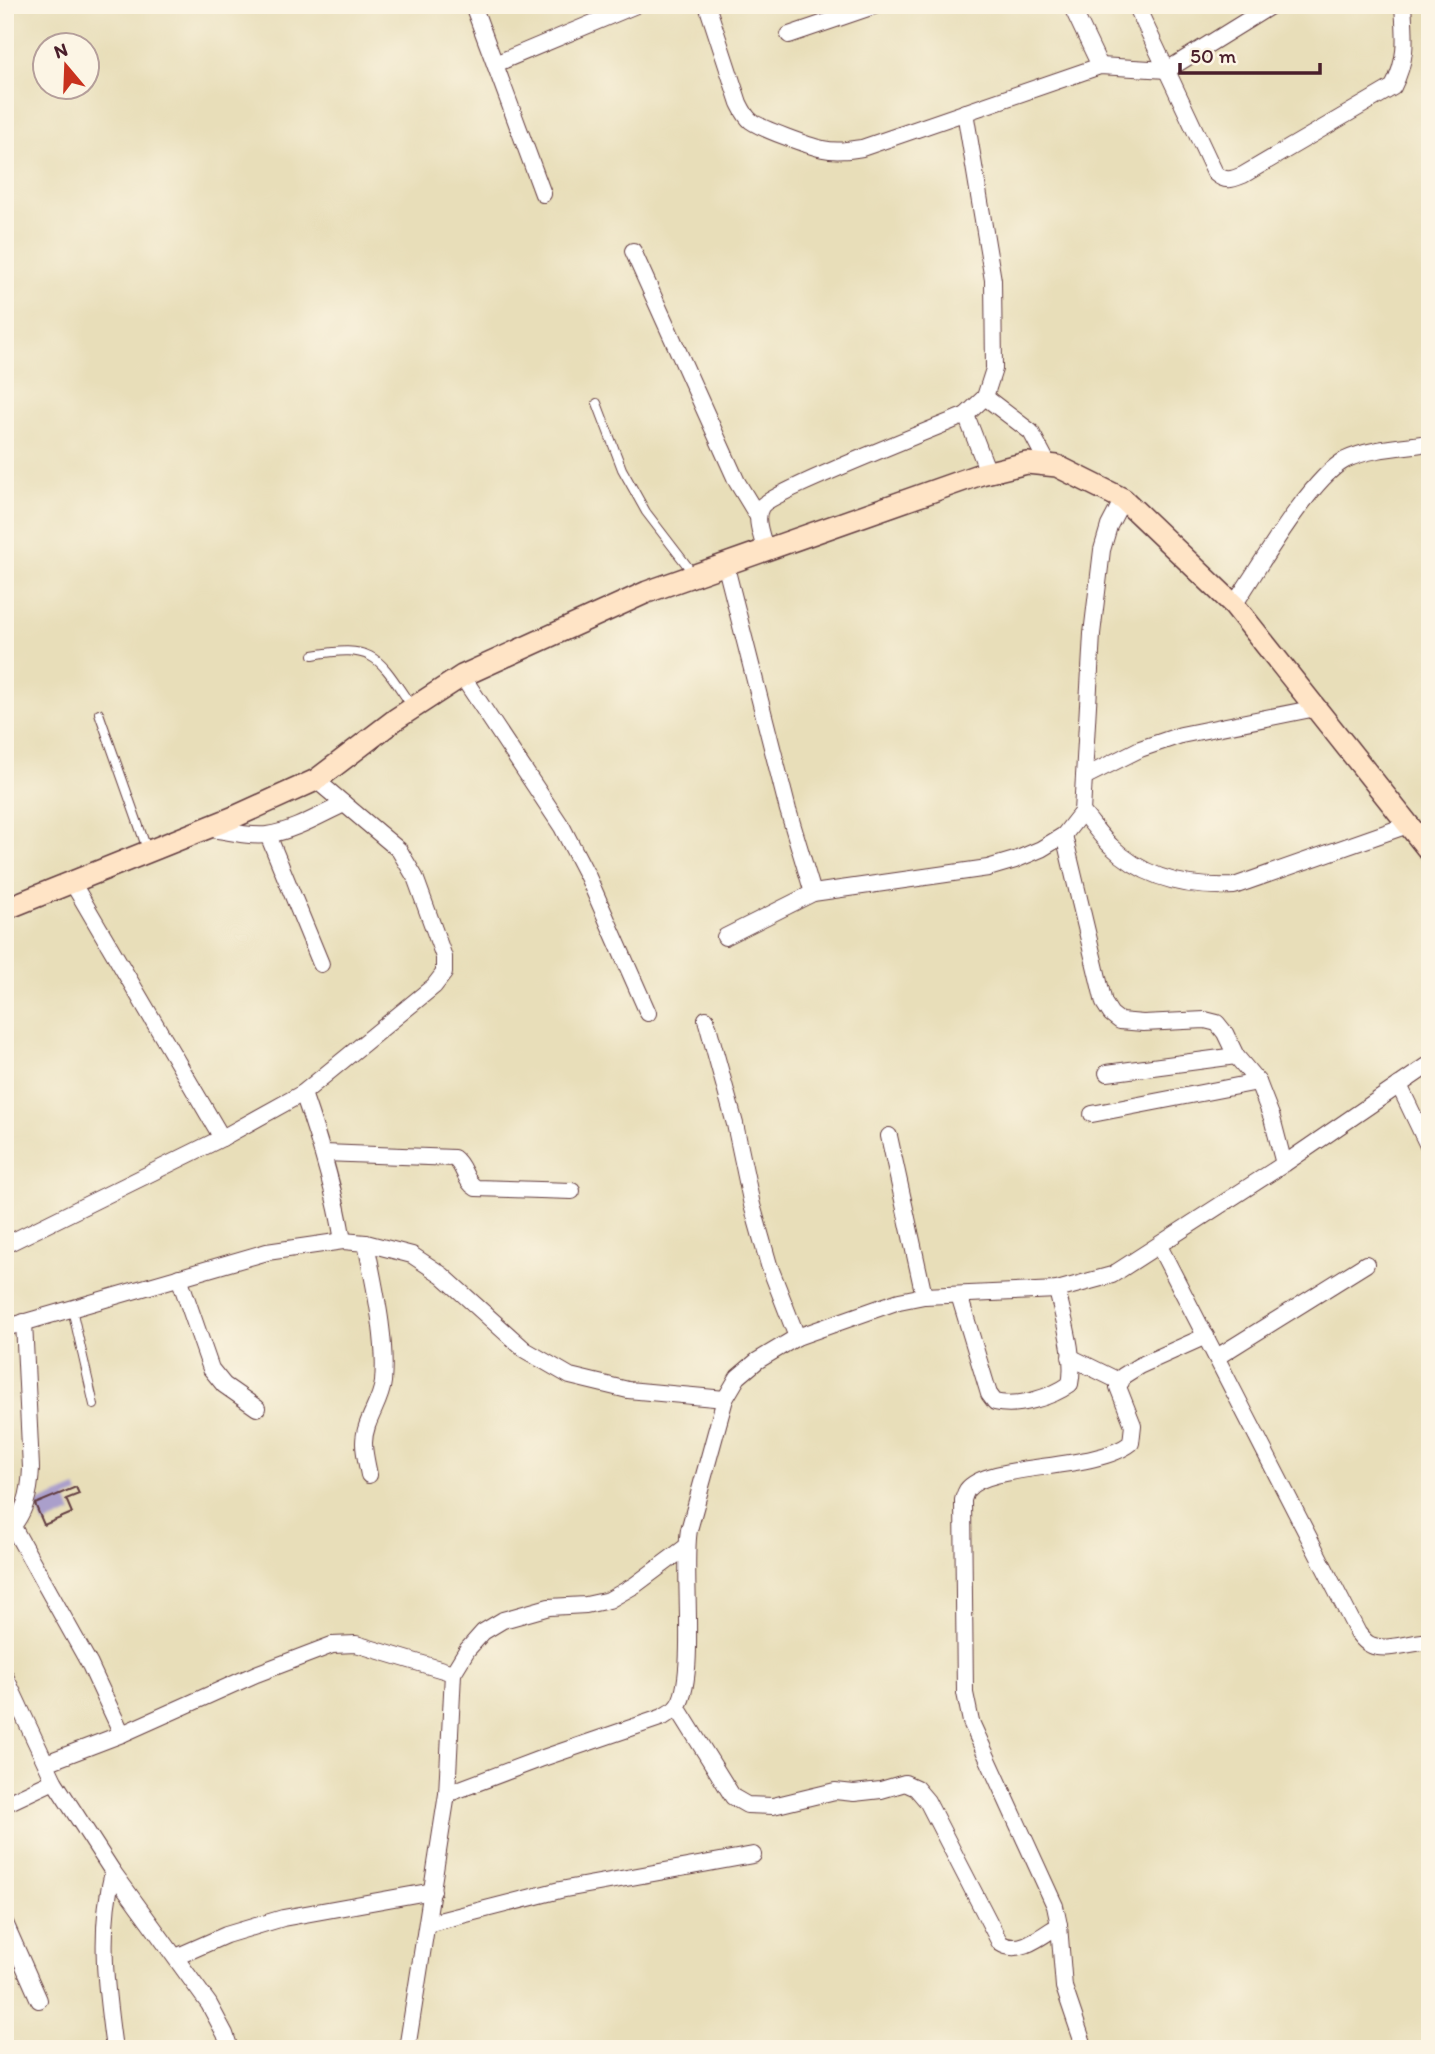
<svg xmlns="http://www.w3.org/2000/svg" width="1435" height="2054" viewBox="0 0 1435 2054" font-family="Itim,sans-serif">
<rect width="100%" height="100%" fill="#fcf5e5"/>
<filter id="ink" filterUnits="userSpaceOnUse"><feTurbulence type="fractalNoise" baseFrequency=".0143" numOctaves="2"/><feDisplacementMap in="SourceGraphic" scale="14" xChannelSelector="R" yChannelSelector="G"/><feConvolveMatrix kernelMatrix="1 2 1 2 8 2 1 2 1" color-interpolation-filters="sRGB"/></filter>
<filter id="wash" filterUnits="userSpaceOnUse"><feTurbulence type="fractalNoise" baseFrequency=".00686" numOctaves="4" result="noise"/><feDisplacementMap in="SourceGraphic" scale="28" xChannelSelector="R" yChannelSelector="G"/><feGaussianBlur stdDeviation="1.57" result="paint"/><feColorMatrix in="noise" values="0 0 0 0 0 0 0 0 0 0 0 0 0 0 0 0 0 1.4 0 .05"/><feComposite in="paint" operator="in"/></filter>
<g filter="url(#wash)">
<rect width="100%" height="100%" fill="#e8deb9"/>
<g id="blocks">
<path fill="#aa9fcb" d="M 76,1487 L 79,1494 L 66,1499 L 72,1513 L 44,1525 L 35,1504 Z"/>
</g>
</g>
<g filter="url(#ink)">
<use href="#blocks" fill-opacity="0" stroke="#623c40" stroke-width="2"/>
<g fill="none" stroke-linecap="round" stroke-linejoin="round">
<defs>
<g id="lane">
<path d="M 597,403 L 622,469 L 646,512 L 692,572"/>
<path d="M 313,655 C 377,643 379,659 413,708"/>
<path d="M 99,713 L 147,849"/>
<path d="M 72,1309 L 94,1405"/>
</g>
<g id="street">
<path d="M 473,5 L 543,194"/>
<path d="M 707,5 L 739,103 C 742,109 745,116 751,121 C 762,129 809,146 823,149 C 836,152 849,150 862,148 L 1100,66 L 1167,70 L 1272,5"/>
<path d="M 1071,5 L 1100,66"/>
<path d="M 1136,5 L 1215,173 C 1225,182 1231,180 1243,175 L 1393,87 C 1408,58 1405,37 1403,5"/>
<path d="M 789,35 L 877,5"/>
<path d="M 495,64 L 636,5"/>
<path d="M 633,251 L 737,482 L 757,515"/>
<path d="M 985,397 L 1031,432 L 1049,466"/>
<path d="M 966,415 L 988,472"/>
<path d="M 765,549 C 762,536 754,519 761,507 C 769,493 938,427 966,415 L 985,397 L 994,369 L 993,280 L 965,112"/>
<path d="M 725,563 L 788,810 L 813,893"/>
<path d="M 1234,605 C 1258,569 1310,479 1345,460 C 1370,448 1403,447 1430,443"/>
<path d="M 462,676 L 562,827 L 588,877 L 648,1013"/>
<path d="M 1084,777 L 1140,749 L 1181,735 L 1316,708"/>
<path d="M 1082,812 C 1092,823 1100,836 1111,846 C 1144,879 1190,888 1234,886 L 1408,825"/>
<path d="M 207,828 C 227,831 247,837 267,835 C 294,831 320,815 344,804"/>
<path d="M 268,835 L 321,964"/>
<path d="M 1064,835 L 1104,1003 L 1111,1014 L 1120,1021 L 1143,1023 L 1205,1020 L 1217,1023 L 1225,1033 L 1236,1056 L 1258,1082 L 1272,1118 L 1284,1164"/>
<path d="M 72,882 L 222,1138"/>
<path d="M 725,937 L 813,893 L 988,868 L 1015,860 L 1041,849 L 1064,835 L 1082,812 L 1092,634 L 1102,550 L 1109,526 L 1123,499"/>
<path d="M 706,1019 L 735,1124 L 752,1205 L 769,1265 L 797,1337"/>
<path d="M 1107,1073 L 1236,1056"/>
<path d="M 1399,1085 L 1430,1150"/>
<path d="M 303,1093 C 320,1142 335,1190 343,1241"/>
<path d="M 1092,1114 L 1258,1082"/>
<path d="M 889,1136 L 924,1296"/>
<path d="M 324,1153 L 454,1158 C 465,1166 464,1181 476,1188 L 572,1191"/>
<path d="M 366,1243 C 374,1285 387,1339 383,1382 C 381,1403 364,1421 364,1443 C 364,1453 367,1464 369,1475"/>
<path d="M 5,1245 L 222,1138 L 303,1093 L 434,986 L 444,973 L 444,957 L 415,877 L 399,850 L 316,780"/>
<path d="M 1159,1246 L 1358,1633 C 1361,1637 1366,1643 1371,1645 C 1386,1652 1413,1642 1430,1641"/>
<path d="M 179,1277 L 211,1369 L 224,1385 L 257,1408"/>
<path d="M 959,1295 L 989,1394 L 995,1402 C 1017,1408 1052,1397 1070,1384 C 1076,1357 1063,1317 1057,1290"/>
<path d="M 5,1328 L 267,1252 L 343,1241 L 366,1243 L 412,1255 L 442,1275 L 525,1350 L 570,1376 L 628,1390 L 725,1399"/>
<path d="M 1070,1357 L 1121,1382"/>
<path d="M 1217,1357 L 1366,1264"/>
<path d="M 13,1527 L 90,1665 L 122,1734"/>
<path d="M 5,1535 C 25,1515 30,1494 31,1468 L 24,1322"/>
<path d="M 5,1676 L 54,1781 L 113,1872 L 209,2004 L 225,2034 L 230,2049"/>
<path d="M 677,1707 L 733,1797 L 747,1805 L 773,1806 L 835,1791 L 854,1793 L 881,1790 L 905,1783 L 916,1788 L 927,1801 L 1000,1943 C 1019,1956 1043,1935 1059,1925"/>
<path d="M 46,1763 L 122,1734 L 256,1674 L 332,1645 L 356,1644 L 453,1673"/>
<path d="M 447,1794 L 540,1759 L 663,1717 C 667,1714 673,1711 676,1708 C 698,1685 682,1567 689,1530 L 725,1399 L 738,1377 L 757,1361 L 797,1337 L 899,1301 L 924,1296 L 1057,1290 L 1112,1275 L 1284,1164 L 1430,1064"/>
<path d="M 5,1804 L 54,1781"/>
<path d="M 113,1872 C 98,1931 106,1990 114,2049"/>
<path d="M 5,1923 L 39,2000"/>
<path d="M 427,1924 L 560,1890 L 753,1855"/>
<path d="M 176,1957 L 226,1935 L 283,1918 L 433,1891"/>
<path d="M 1084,2046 L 1064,1987 L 1059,1925 L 1055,1906 L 971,1722 L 965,1693 L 963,1500 C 964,1497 965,1493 967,1490 C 988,1462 1094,1472 1131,1443 L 1133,1425 L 1118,1387 L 1123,1376 L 1139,1366 L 1206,1336"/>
<path d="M 407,2049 L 447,1794 L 453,1673 L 467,1650 L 483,1632 L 503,1620 L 549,1607 L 586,1605 L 609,1600 L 635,1585 L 686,1547"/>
</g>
<path id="secondary" d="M 5,909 L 232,818 L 316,780 L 396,719 L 462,676 L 647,592 L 981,474 L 1027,463 L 1057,466 L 1123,499 L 1234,605 L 1430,852"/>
</defs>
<use href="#lane" stroke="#623c40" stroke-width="10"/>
<use href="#street" stroke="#623c40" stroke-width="18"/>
<use href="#secondary" stroke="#623c40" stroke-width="24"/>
<use href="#lane" stroke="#fff" stroke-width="8"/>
<use href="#street" stroke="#fff" stroke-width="16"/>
<use href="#secondary" stroke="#ffe4c6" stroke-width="21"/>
</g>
</g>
<rect width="1435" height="2054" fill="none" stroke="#fcf5e5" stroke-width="28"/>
<g transform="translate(66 66) rotate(341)"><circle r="33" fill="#fcf5e5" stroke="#b59f9b" stroke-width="2"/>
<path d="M0-5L12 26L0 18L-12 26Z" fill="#c8321e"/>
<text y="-10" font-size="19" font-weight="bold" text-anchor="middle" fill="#4a1f2b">N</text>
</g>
<path d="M1180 63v10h140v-10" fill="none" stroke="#4a1f2b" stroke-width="3.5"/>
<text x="1190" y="63" font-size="21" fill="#4a1f2b" stroke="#fcf5e5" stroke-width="5" paint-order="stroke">50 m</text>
</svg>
